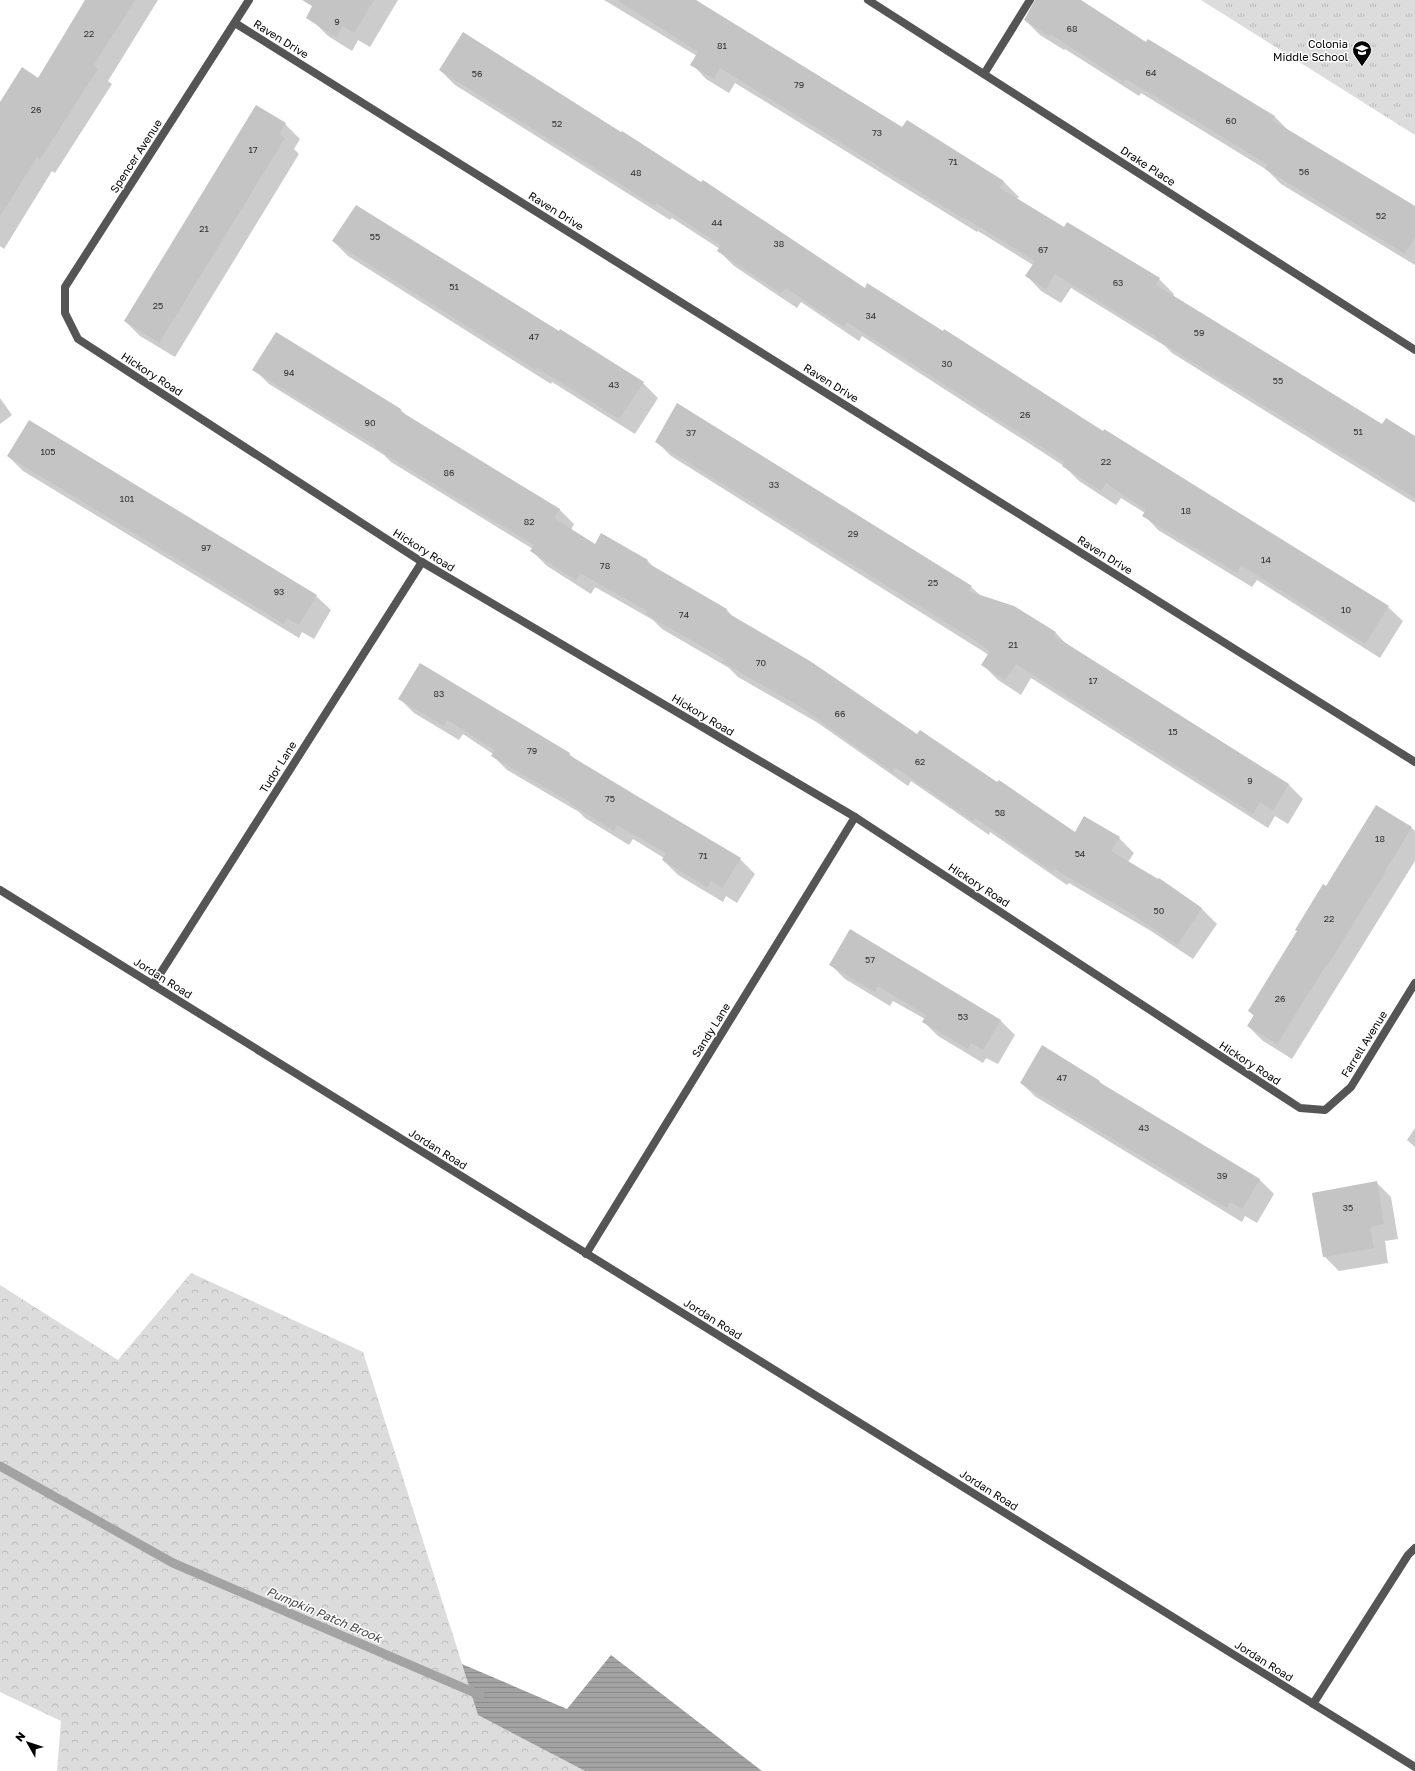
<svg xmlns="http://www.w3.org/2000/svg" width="1415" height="1771" viewBox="0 0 1415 1771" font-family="'Golos Text',sans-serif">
<defs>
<pattern id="grass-tufts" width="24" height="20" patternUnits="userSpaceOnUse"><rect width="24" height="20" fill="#dcdcdc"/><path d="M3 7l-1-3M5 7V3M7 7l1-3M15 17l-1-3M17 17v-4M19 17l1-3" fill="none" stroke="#bbb"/></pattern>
<pattern id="forest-crowns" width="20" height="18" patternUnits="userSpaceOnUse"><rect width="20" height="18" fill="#dcdcdc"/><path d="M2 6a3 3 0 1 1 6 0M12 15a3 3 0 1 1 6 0" fill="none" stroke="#bbb"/></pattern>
<pattern id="water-rules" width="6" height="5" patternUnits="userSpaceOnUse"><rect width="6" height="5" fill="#a3a3a3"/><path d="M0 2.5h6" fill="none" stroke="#8b8b8b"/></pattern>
</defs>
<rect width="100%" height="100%" fill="#fff"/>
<path fill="url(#grass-tufts)" d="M 1201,0 L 1415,0 L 1415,135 Z"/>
<path fill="url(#forest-crowns)" d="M 191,1273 L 363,1352 L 478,1714 L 585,1771 L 57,1771 L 61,1721 L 0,1692 L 0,1285 L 118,1360 Z"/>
<path fill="url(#water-rules)" d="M 611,1655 L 762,1771 L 585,1771 L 478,1715 L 462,1664 L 567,1709 Z"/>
<g fill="#0003">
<path d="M 87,0 L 158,0 L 108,81 L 112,84 L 55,173 L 52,171 L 4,249 L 0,246 L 0,104 L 38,79 Z"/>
<path d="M 326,0 L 398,0 L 370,47 L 358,40 L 352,51 L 328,36 L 313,21 Z"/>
<path d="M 604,0 L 695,0 L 903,129 L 908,121 L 1004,182 L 1019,197 L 1017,199 L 1064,229 L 1067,223 L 1159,279 L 1174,294 L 1173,297 L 1415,445 L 1415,503 L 1217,381 L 1172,353 L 1165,346 L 1071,288 L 1061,303 L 1041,291 L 1027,276 L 1033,265 L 978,231 L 977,232 L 735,83 L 729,93 L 706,79 L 692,64 L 697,56 Z"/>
<path d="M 1036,0 L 1079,0 L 1146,43 L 1274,116 L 1289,131 L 1415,208 L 1415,265 L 1281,184 L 1267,170 L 1141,93 L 1139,96 L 1065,49 L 1064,50 L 1040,35 L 1025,20 Z"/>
<path d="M 440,70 L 865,289 L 1388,607 L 1403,621 L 1380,658 L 1257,580 L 1252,587 L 1158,530 L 1144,515 L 1145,513 L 1121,498 L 1116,505 L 1079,481 L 1064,466 L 862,336 L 859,341 L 801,302 L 797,308 L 734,266 L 719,251 L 720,249 L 672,218 L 670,220 L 455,85 Z"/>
<path d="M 285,124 L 300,139 L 294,149 L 299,154 L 175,357 L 140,336 L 125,321 Z"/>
<path d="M 333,241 L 559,333 L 560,331 L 643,383 L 658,398 L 635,434 L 552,382 L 551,384 L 348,256 Z"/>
<path d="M 254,369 L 401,410 L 408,417 L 559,509 L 574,524 L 571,530 L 595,546 L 647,560 L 654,568 L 727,610 L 734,618 L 917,735 L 998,784 L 1075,833 L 1119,838 L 1134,853 L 1128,862 L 1158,880 L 1159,879 L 1202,909 L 1217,924 L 1193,959 L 1151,931 L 1069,883 L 1067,885 L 990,832 L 989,835 L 911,781 L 908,786 L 818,723 L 738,677 L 729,668 L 662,629 L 653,620 L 595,587 L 591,594 L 547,566 L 532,551 L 533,549 L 391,462 L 384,455 L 269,384 Z"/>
<path d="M 0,398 L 12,415 L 0,424 Z"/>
<path d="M 656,441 L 971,587 L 981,596 L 1055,632 L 1068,646 L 1288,784 L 1303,799 L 1288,824 L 1275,816 L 1268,828 L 1031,678 L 1021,695 L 998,680 L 983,665 L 989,655 L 671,456 Z"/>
<path d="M 8,456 L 316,596 L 331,610 L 314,639 L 302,632 L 299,638 L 23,471 Z"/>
<path d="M 399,698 L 569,754 L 575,759 L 740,859 L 755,874 L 737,903 L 726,896 L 723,902 L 678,875 L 663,860 L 664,858 L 633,839 L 629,845 L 585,818 L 579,812 L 507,770 L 492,755 L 493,754 L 463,734 L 459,740 L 414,713 Z"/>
<path d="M 1412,828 L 1415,831 L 1415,861 L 1292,1059 L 1263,1041 L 1248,1026 L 1254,1016 L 1249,1011 L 1327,888 Z"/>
<path d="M 830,964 L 1000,1020 L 1015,1035 L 998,1064 L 986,1058 L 983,1063 L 938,1036 L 923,1021 L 925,1019 L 893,1001 L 890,1006 L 845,979 Z"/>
<path d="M 1099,1081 L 1104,1086 L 1259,1179 L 1274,1194 L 1257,1223 L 1245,1216 L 1242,1222 L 1036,1097 L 1021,1083 Z"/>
<path d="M 1415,1128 L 1415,1147 L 1407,1140 Z"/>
<path d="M 1376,1182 L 1391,1197 L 1398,1239 L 1385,1241 L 1388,1263 L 1339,1271 L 1324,1256 Z"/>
</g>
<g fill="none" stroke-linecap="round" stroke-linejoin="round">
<path stroke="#a3a3a3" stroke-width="9" d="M 0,1466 L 173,1563 L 480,1695"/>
</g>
<g fill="#c4c4c4">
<path d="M 85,0 L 135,0 L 93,66 L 98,69 L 40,159 L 37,157 L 0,216 L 0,102 L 22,67 L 38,78 Z"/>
<path d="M 302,0 L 374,0 L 354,33 L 343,26 L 336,37 L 306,18 L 312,6 Z"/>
<path d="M 617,0 L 696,0 L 902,127 L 907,120 L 1004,181 L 1000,188 L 1064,227 L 1067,222 L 1160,278 L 1156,285 L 1382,424 L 1386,418 L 1415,436 L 1415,498 L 1201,367 L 1156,339 L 1157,337 L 1055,274 L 1046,289 L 1025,276 L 1035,261 L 963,217 L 962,218 L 720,68 L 714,79 L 690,65 L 698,52 Z"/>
<path d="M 1035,0 L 1081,0 L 1146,42 L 1148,39 L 1275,116 L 1272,120 L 1415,206 L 1415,237 L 1405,254 L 1265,169 L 1268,165 L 1206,127 L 1126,79 L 1124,82 L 1050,34 L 1049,36 L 1024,20 Z"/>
<path d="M 463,32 L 621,132 L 622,131 L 701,182 L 703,180 L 865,288 L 867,283 L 943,331 L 944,329 L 1103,431 L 1104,429 L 1389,606 L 1365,644 L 1241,565 L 1237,573 L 1142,516 L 1146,510 L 1106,483 L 1101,491 L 1062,466 L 1065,462 L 847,322 L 844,327 L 786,288 L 781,293 L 717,251 L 721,245 L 656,203 L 655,206 L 439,70 Z"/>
<path d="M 256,105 L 286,123 L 279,134 L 285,138 L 159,343 L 124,321 Z"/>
<path d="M 356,205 L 559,331 L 560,329 L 644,382 L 619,419 L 537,368 L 536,370 L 332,241 Z"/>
<path d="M 276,332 L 401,409 L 400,411 L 560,509 L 554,518 L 595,544 L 601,533 L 648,560 L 646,562 L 727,609 L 726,612 L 810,661 L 917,734 L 920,730 L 997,782 L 999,780 L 1075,832 L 1084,816 L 1120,837 L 1111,851 L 1158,879 L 1159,878 L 1202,908 L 1177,945 L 1135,916 L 1054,869 L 1052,871 L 975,818 L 973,821 L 895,767 L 892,772 L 802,708 L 722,662 L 724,659 L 645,614 L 647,611 L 580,573 L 576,580 L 530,551 L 534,545 L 375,448 L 376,446 L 252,370 Z"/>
<path d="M 677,403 L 972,586 L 968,591 L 1014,606 L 1056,632 L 1053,635 L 1289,784 L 1273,810 L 1260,802 L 1253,814 L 1016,664 L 1005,680 L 981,665 L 990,651 L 971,638 L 655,442 Z"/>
<path d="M 29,420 L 317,595 L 299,625 L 287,618 L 284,624 L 7,456 Z"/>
<path d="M 420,663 L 570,753 L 569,755 L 647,802 L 741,858 L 722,888 L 711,881 L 707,887 L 662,860 L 666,853 L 617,825 L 614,831 L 569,803 L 570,802 L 491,756 L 495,750 L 447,720 L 444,726 L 398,699 Z"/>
<path d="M 1376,805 L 1412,827 L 1385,871 L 1386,871 L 1327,966 L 1326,965 L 1277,1044 L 1247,1026 L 1254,1015 L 1248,1011 L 1297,931 L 1295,930 L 1323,884 L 1326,886 Z"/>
<path d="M 850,929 L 1001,1020 L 983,1050 L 971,1043 L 968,1049 L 922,1022 L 926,1015 L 878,986 L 875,992 L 829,965 Z"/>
<path d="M 1042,1045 L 1100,1081 L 1099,1082 L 1260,1179 L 1242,1209 L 1230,1202 L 1227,1208 L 1020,1083 Z"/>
<path d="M 1377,1181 L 1384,1224 L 1370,1227 L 1374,1248 L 1323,1257 L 1312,1193 Z"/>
</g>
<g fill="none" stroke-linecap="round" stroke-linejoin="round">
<path stroke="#555" stroke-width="8" d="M 1313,1704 L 1408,1555 L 1415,1548"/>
<g stroke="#555" stroke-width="8">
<path d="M 249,0 L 65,287 L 65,313 L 78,339 L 422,562 L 855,817 L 1300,1108 L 1325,1110 L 1351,1087 L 1415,983"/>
<path d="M 868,0 L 1415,350"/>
<path d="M 235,23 L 1415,762"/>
<path d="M 984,74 L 1030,0"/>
<path d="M 0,890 L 1415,1767"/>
<path d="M 153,985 L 422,562"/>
<path d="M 586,1254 L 855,817"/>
</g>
</g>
<defs>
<symbol id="school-pin" viewBox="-11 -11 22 30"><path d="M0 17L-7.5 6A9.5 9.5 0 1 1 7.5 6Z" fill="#000" stroke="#fff"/><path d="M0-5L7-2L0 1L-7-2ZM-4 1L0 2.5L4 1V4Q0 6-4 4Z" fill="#fff"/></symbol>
</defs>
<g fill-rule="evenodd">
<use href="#school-pin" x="1351" y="39" width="22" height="30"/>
</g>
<g text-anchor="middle" stroke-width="3" stroke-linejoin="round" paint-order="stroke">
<g font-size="9" fill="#313131">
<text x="337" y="25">9</text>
<text x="1072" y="32">68</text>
<text x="89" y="37">22</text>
<text x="722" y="49">81</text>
<text x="1151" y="76">64</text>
<text x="477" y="77">56</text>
<text x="799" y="88">79</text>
<text x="36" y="113">26</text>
<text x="1231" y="124">60</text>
<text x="557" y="127">52</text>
<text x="877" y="136">73</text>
<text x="253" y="153">17</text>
<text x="953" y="165">71</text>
<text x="1304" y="175">56</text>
<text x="636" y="176">48</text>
<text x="1381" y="219">52</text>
<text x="717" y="226">44</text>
<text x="204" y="232">21</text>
<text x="375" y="240">55</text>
<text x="779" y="247">38</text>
<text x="1043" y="253">67</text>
<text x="1118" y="286">63</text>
<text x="454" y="290">51</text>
<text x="158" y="309">25</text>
<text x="871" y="319">34</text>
<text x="1199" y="336">59</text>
<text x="534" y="340">47</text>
<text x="947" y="367">30</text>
<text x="289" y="376">94</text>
<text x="1278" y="384">55</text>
<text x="614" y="388">43</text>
<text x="1025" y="418">26</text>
<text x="370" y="426">90</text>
<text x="1358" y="435">51</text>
<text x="691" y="436">37</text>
<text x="48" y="455">105</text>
<text x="1106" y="465">22</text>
<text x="449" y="476">86</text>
<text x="774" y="488">33</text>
<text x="127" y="502">101</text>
<text x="1186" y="514">18</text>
<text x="529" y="525">82</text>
<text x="853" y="537">29</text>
<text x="206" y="551">97</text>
<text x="1266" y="563">14</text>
<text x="605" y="569">78</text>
<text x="933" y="586">25</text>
<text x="279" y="595">93</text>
<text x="1346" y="613">10</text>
<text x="684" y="618">74</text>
<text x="1013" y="648">21</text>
<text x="761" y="666">70</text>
<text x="1093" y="684">17</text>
<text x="439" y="697">83</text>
<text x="840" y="717">66</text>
<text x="1173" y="735">15</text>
<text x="532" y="754">79</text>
<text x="920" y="765">62</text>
<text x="1250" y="784">9</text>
<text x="610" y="802">75</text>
<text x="1000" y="816">58</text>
<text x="1380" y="842">18</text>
<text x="1080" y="857">54</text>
<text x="703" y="859">71</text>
<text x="1159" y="914">50</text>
<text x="1329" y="922">22</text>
<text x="870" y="963">57</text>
<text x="1280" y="1002">26</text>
<text x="963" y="1020">53</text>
<text x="1062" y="1081">47</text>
<text x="1144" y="1131">43</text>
<text x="1222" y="1179">39</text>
<text x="1348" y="1211">35</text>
</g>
<g font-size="11" fill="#000" stroke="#fff">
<text transform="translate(281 39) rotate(32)" y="4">Raven Drive</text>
<text transform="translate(136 156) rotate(-57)" y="4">Spencer Avenue</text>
<text transform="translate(1148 166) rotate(33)" y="4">Drake Place</text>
<text transform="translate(556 211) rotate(32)" y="4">Raven Drive</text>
<text transform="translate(152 374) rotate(33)" y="4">Hickory Road</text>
<text transform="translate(831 383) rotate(32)" y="4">Raven Drive</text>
<text transform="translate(424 550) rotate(32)" y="4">Hickory Road</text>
<text transform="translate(1105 555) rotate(32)" y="4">Raven Drive</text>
<text transform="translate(703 715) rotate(31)" y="4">Hickory Road</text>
<text transform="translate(278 767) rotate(-58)" y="4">Tudor Lane</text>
<text transform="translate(979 885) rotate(33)" y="4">Hickory Road</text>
<text transform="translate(163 978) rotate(32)" y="4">Jordan Road</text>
<text transform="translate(711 1030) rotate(-58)" y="4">Sandy Lane</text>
<text transform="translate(1364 1044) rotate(-58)" y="4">Farrell Avenue</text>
<text transform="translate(1250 1063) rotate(33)" y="4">Hickory Road</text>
<text transform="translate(438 1149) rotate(32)" y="4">Jordan Road</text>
<text transform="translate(713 1319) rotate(32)" y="4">Jordan Road</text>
<text transform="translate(989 1490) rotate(32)" y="4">Jordan Road</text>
<text transform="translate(1264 1661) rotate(32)" y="4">Jordan Road</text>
</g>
<g font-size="11" fill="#000" stroke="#fff" text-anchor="end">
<text x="1348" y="48">Colonia<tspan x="1348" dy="13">Middle School</tspan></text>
</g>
<g font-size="12" font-style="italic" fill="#444" stroke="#fff">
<text transform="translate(324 1615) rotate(23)" y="4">Pumpkin Patch Brook</text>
</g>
</g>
<g transform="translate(28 1743) rotate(309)" stroke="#ffffff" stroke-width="3" paint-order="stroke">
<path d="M0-3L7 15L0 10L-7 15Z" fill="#000000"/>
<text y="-6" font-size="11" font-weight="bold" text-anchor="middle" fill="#000000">N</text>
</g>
</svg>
